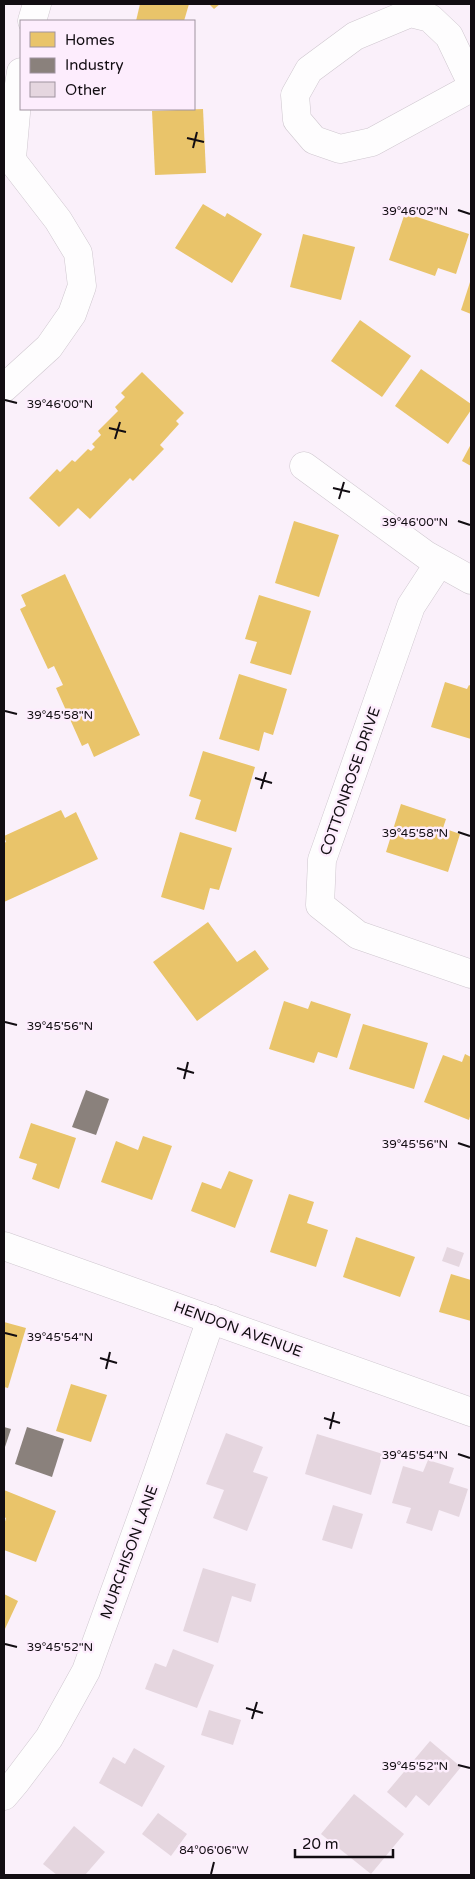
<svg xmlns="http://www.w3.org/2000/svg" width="475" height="1879" viewBox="0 0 475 1879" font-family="'Varela Round',sans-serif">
<rect width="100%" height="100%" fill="#faf0fa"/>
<g fill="#e9c46a">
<path d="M 140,4 L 189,4 L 184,21 L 136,21 Z"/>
<path d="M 209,4 L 220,4 L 214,9 Z"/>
<path d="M 203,109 L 206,173 L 155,175 L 152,111 Z"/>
<path d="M 203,204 L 225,217 L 227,213 L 262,234 L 232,283 L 175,248 Z"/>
<path d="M 405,213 L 469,234 L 456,274 L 438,268 L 435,276 L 389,260 Z"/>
<path d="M 303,234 L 355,247 L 341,300 L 290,287 Z"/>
<path d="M 471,279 L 471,314 L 461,310 Z"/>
<path d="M 360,320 L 411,356 L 382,397 L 331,361 Z"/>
<path d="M 421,369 L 471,404 L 471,410 L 448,444 L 395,406 Z"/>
<path d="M 142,372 L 184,413 L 176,421 L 179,424 L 160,445 L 164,449 L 133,481 L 130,478 L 90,519 L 78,508 L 59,527 L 29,498 L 57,469 L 60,472 L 72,460 L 75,462 L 88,449 L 91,451 L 95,447 L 92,444 L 101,435 L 98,431 L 118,411 L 115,407 L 125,397 L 121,393 Z"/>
<path d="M 471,444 L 471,466 L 462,461 Z"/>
<path d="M 294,521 L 339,535 L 319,597 L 275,583 Z"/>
<path d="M 65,574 L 140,735 L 94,757 L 88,743 L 82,746 L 56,688 L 63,685 L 54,666 L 48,669 L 20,609 L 26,606 L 21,595 Z"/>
<path d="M 259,595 L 311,611 L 291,675 L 250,663 L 257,642 L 245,639 Z"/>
<path d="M 239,674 L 287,689 L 273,735 L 264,732 L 259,751 L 219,739 Z"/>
<path d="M 445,682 L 467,689 L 469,685 L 471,686 L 471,739 L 431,727 Z"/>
<path d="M 203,751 L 255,767 L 236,832 L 195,819 L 201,800 L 189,796 Z"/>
<path d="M 401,804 L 446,819 L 443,828 L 460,834 L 448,872 L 386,852 Z"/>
<path d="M 61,810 L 65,818 L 76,812 L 98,859 L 4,902 L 4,843 L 6,842 L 4,836 Z"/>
<path d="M 180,832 L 232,848 L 219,890 L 210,888 L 204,910 L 161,897 Z"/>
<path d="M 208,922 L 237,962 L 255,950 L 269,969 L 197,1021 L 153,962 Z"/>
<path d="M 284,1001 L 308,1009 L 311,1001 L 351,1014 L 337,1058 L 318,1052 L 314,1063 L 269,1049 Z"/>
<path d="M 363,1024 L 428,1043 L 414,1089 L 349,1069 Z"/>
<path d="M 465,1054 L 471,1057 L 471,1113 L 469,1120 L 424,1102 L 443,1055 L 462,1062 Z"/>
<path d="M 31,1123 L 76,1138 L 59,1189 L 32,1179 L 37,1164 L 19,1158 Z"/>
<path d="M 143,1136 L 172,1146 L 152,1200 L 101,1182 L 116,1141 L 138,1150 Z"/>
<path d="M 229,1171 L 253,1180 L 235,1228 L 191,1211 L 202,1182 L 221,1189 Z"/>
<path d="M 289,1194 L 314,1202 L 307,1223 L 328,1230 L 316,1267 L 270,1252 Z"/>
<path d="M 356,1237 L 415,1257 L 400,1297 L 343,1277 Z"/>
<path d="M 451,1274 L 471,1280 L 471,1321 L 439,1312 Z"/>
<path d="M 4,1322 L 26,1328 L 8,1388 L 4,1387 Z"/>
<path d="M 71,1384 L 107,1395 L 91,1442 L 56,1431 Z"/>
<path d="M 4,1490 L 56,1511 L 36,1562 L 4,1550 L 4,1525 L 6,1518 L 4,1517 Z"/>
<path d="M 4,1594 L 18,1601 L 4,1631 Z"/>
</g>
<g fill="#8a817c">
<path d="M 86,1090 L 109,1099 L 96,1135 L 72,1127 Z"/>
<path d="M 4,1427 L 11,1429 L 4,1450 Z"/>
<path d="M 27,1427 L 64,1439 L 52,1477 L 15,1464 Z"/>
</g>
<g fill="#e5d6df">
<path d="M 447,1247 L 464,1253 L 459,1267 L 442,1261 Z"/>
<path d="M 226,1433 L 263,1447 L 253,1472 L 268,1477 L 247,1531 L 213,1518 L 224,1490 L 206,1484 Z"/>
<path d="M 317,1434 L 383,1454 L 371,1495 L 305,1474 Z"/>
<path d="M 428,1460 L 454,1468 L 449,1483 L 468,1489 L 459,1517 L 439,1510 L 432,1531 L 406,1523 L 411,1508 L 392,1503 L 403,1466 L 423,1472 Z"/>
<path d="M 333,1505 L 363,1514 L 352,1549 L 322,1540 Z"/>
<path d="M 203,1568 L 256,1584 L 251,1602 L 232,1596 L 218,1643 L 183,1631 Z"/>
<path d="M 173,1649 L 214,1665 L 197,1708 L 145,1689 L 155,1663 L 166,1667 Z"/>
<path d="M 209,1710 L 241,1720 L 233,1745 L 201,1735 Z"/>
<path d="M 430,1741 L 461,1767 L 429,1806 L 416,1795 L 406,1808 L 387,1792 Z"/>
<path d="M 134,1748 L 165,1766 L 142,1807 L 99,1783 L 113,1757 L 125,1764 Z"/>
<path d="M 354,1794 L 404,1834 L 371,1874 L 321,1834 Z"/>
<path d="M 158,1813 L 187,1834 L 171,1856 L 142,1834 Z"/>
<path d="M 74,1826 L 105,1852 L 85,1875 L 57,1875 L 43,1864 Z"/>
</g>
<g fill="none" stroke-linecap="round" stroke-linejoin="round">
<defs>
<g id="minor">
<path d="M 32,21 L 37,4"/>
<path d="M 471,82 L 449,36 L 430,18 L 410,13 L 355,36 L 309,70 L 295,95 L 297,120 L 314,140 L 340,149 L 372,142 L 471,88"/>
<path d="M 4,150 L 58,220 L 78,253 L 82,286 L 72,314 L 49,347 L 4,388"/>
<path d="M 12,158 L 18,91 L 21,72"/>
<path d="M 304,466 L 426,555 L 471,580"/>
<path d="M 439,563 L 411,606 L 322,860 L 320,905 L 358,935 L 471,974"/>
<path d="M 4,1246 L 471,1412"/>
<path d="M 4,1796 L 15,1783 L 49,1738 L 86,1671 L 157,1475 L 211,1319"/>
</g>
</defs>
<use href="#minor" stroke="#cfc7cf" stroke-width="29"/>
<use href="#minor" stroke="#fefdfe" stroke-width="28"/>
</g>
<path fill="none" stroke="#120d12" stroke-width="2" d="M 187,138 L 204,142M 193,148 L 197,132M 458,210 L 470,214M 5,400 L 17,403M 109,428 L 126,432M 115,439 L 120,422M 333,488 L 350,492M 339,499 L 344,482M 458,521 L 470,525M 5,711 L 17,714M 255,778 L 272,783M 261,789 L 266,772M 458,832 L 470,836M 5,1022 L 17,1025M 177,1068 L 194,1073M 184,1079 L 188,1062M 458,1143 L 470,1147M 5,1333 L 17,1336M 100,1358 L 117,1363M 106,1369 L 110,1352M 324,1418 L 340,1423M 330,1429 L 334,1412M 458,1454 L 470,1458M 5,1644 L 17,1647M 246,1708 L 263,1713M 252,1719 L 257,1702M 458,1765 L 470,1768M 211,1874 L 214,1862"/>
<g text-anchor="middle" stroke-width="5" stroke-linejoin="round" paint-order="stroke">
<g font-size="15" fill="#120d12" stroke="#fdedfd">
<text transform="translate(350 781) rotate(-71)" y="5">COTTONROSE DRIVE</text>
<text transform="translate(238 1329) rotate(20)" y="5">HENDON AVENUE</text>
<text transform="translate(129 1552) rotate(-70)" y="5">MURCHISON LANE</text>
</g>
</g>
<g font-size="12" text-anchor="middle" fill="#120d12" stroke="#fdedfd" stroke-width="5" stroke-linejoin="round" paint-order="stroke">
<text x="415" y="215">39°46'02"N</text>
<text x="60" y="408">39°46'00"N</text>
<text x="415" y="526">39°46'00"N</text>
<text x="60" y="719">39°45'58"N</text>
<text x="415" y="837">39°45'58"N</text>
<text x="60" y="1030">39°45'56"N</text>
<text x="415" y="1148">39°45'56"N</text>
<text x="60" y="1341">39°45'54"N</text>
<text x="415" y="1459">39°45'54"N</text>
<text x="60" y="1651">39°45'52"N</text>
<text x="415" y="1770">39°45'52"N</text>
<text x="214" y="1854">84°06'06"W</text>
</g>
<rect width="475" height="1879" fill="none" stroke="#120d12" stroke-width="10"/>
<rect x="20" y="20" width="175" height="90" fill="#fdedfd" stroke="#9f939f"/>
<rect x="30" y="32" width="25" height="15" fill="#e9c46a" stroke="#9f939f"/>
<text x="65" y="45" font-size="15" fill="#120d12">Homes</text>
<rect x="30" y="58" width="25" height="15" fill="#8a817c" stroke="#9f939f"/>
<text x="65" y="70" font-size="15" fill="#120d12">Industry</text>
<rect x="30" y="82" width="25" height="15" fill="#e5d6df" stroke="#9f939f"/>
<text x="65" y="95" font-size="15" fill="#120d12">Other</text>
<path d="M295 1849v8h98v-8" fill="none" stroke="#120d12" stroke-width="2.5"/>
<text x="302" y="1849" font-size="15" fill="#120d12" stroke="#fdedfd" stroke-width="4" paint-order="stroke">20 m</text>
</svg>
